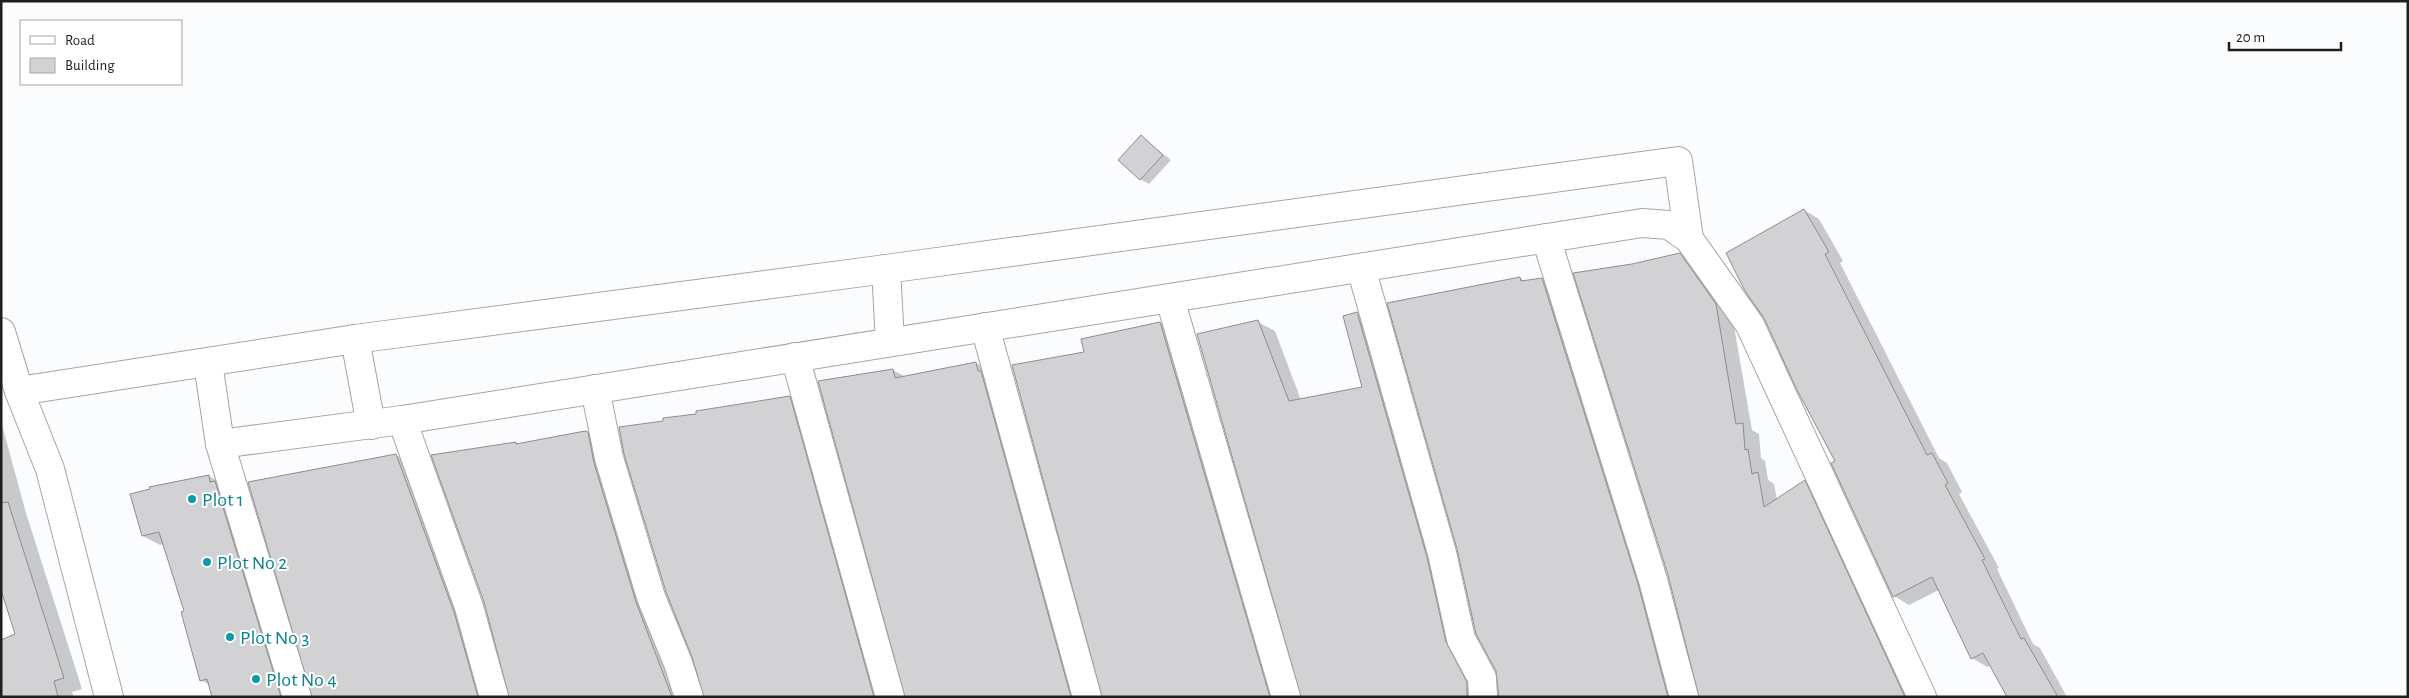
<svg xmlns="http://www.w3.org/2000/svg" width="2409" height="698" viewBox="0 0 2409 698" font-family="'Alegreya Sans',sans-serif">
<rect width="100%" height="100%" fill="#fbfcfe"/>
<g fill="#0003">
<path d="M 1141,137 L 1171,160 L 1149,184 L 1140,179 Z"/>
<path d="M 1804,210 L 1819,219 L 1843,261 L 1840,263 L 1939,458 L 1947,463 L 1962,492 L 1959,494 L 1999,568 L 1997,569 L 2033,644 L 2040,648 L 2067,697 L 2008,697 L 1991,665 L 1987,667 L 1972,658 L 1939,590 L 1909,605 L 1894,596 L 1837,461 Z"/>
<path d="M 1680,254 L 1697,264 L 1732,315 L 1752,430 L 1759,434 L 1761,458 L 1765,461 L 1768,480 L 1774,484 L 1777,500 L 1805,482 L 1821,492 L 1916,697 L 1700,697 L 1632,265 Z"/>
<path d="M 1520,278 L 1526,282 L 1542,279 L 1559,289 L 1682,697 L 1498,697 Z"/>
<path d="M 1357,314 L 1374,323 L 1484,697 L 1302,697 L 1258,322 L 1275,331 L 1301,400 L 1363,388 Z"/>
<path d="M 1160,323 L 1177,333 L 1283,697 L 1103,697 L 1086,353 Z"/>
<path d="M 976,363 L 993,373 L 1084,697 L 906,697 L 893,370 L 906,377 Z"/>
<path d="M 789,397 L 806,407 L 887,697 L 705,697 L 665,422 Z"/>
<path d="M 1,421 L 26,513 L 82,689 L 72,692 L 74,697 L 7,697 L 17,635 L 1,585 Z"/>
<path d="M 587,433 L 604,443 L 686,697 L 510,697 L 516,443 L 518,445 Z"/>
<path d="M 396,455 L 413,465 L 491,697 L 313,697 Z"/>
<path d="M 209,476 L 226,486 L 294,697 L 213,697 L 210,685 L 201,680 L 185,612 L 164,544 L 160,545 L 143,536 Z"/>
</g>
<g fill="#d2d2d4" stroke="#8d8d8f">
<path d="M 1141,135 L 1163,155 L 1140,180 L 1118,160 Z"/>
<path d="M 1804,209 L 1829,252 L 1825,254 L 1927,455 L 1932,453 L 1948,483 L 1945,485 L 1985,559 L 1982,560 L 2021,639 L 2024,638 L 2058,697 L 2007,697 L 1983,653 L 1971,659 L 1932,577 L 1893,597 L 1831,463 L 1835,461 L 1797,390 L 1764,318 L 1745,291 L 1726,253 Z"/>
<path d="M 1680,253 L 1716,304 L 1736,424 L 1743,423 L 1745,450 L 1748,449 L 1752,474 L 1758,472 L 1764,507 L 1805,480 L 1905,697 L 1699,697 L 1668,575 L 1573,273 L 1632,264 Z"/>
<path d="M 1520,277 L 1521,281 L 1542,278 L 1638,584 L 1668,697 L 1499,697 L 1496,671 L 1476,634 L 1457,549 L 1387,303 Z"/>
<path d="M 1357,312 L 1427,557 L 1446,642 L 1467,682 L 1467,697 L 1301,697 L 1197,334 L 1258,320 L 1289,401 L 1362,387 L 1343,316 Z"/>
<path d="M 1160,322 L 1270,697 L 1102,697 L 1012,365 L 1084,352 L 1081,339 Z"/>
<path d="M 976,362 L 978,371 L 981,371 L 1071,697 L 905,697 L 818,381 L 893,369 L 895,378 Z"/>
<path d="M 790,396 L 874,697 L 704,697 L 692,657 L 666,592 L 624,454 L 619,427 L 663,421 L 663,418 L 696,414 L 696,411 Z"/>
<path d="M 585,431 L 588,432 L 594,463 L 636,602 L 672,697 L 509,697 L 484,602 L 431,455 L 516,442 L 516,444 Z"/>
<path d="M 396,454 L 454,612 L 478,697 L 312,697 L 248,482 Z"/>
<path d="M 209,475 L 210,482 L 215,481 L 281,697 L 212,697 L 207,679 L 200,681 L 181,612 L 184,611 L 159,532 L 142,536 L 130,494 L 150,489 L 149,487 Z"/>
<path d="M 8,502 L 64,678 L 54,681 L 58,697 L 1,697 L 1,640 L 15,634 L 1,590 L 1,503 Z"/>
</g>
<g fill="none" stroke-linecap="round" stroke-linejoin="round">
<defs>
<g id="minor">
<path d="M 1546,238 L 1653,580 L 1684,697"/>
<path d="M 1361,268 L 1442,553 L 1461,639 L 1482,678 L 1483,697"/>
<path d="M 886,269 L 890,342"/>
<path d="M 1170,299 L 1286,697"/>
<path d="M 985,327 L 1087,697"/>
<path d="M 1,332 L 19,391 L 50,469 L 109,697"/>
<path d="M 355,339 L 371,425"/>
<path d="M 795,357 L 890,697"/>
<path d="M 208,363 L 220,444 L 297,697"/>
<path d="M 595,389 L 609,458 L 651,597 L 678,663 L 689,697"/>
<path d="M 19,391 L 355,339 L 886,269 L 1678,161 L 1689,239"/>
<path d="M 402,420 L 469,607 L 494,697"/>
<path d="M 220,444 L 402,420 L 1642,223 L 1669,225 L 1689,239 L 1750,325 L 1922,697"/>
</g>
</defs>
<use href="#minor" stroke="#a4a5a7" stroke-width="30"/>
<use href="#minor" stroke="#fff" stroke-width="28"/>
</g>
<g fill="#0f9aa8" stroke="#fff" stroke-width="2">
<circle cx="192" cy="499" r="5"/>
<circle cx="207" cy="562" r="5"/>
<circle cx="230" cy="637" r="5"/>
<circle cx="256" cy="679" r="5"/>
</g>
<g text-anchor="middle" stroke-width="4" stroke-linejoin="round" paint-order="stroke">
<g font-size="20" fill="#0d838f" stroke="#fff" text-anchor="start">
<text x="202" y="506">Plot 1</text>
<text x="217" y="569">Plot No 2</text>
<text x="240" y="644">Plot No 3</text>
<text x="266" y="686">Plot No 4</text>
</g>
</g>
<rect width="2409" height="698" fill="none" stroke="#1e1e1f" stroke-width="5"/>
<rect x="20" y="20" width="162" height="65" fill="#ffffff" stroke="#a5a5a5"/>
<rect x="30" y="36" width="25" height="8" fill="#ffffff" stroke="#a5a5a5"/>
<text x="65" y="45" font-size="15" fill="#1e1e1f">Road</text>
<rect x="30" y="58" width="25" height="15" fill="#d2d2d4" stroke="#a5a5a5"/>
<text x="65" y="70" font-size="15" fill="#1e1e1f">Building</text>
<path d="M2229 42v8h112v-8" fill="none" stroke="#1e1e1f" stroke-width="2.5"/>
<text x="2236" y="42" font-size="15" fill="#1e1e1f" stroke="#ffffff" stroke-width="4" paint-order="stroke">20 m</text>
</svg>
